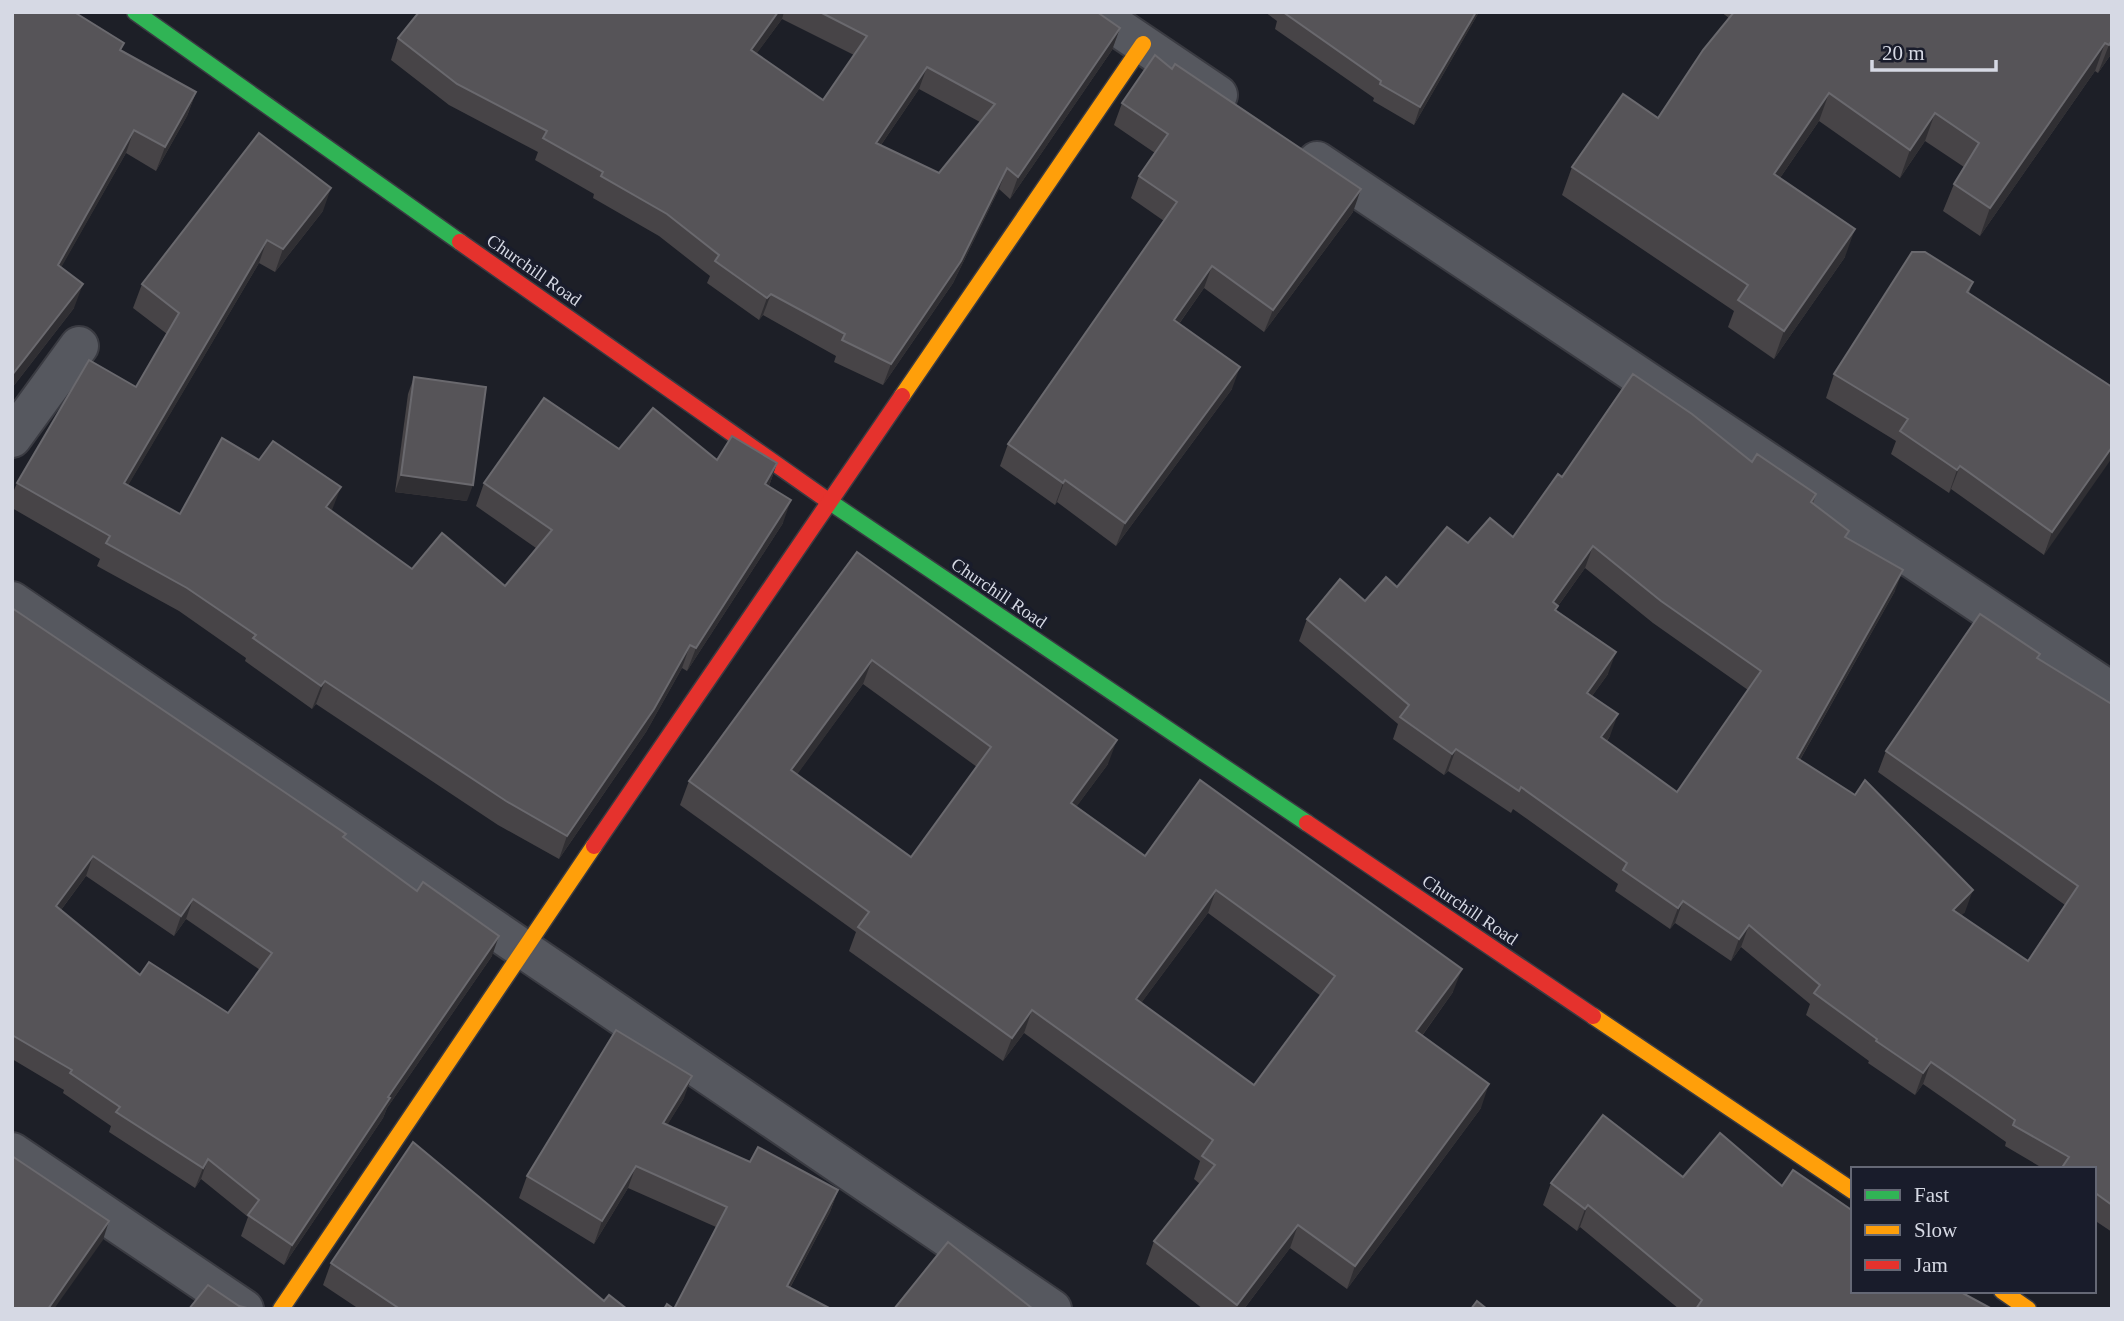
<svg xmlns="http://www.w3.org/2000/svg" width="2124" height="1321" viewBox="0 0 2124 1321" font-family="'Times New Roman',serif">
<rect width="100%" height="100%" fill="#1d1f27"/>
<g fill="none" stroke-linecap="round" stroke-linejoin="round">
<defs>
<g id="street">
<path d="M 1095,12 L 1218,95"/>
<path d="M 1317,161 L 2112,692"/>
<path d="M 12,438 L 79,346"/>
<path d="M 12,601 L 1052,1309"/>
<path d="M 12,1152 L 244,1309"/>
</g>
<g id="fast">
<path d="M 135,12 L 460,242"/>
<path d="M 827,500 L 1307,823"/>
</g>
<g id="slow">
<path d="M 902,396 L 1143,44"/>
<path d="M 1593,1016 L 1853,1191"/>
<path d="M 2002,1291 L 2028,1309"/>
<path d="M 281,1309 L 594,846"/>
</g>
<g id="jam">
<path d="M 460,242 L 827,500"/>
<path d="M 1307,823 L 1593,1016"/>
<path d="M 594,846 L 902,396"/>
</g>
</defs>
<use href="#street" stroke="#3a3b42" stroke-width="42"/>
<use href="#fast" stroke="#3a3b42" stroke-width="19"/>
<use href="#slow" stroke="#3a3b42" stroke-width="19"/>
<use href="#jam" stroke="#3a3b42" stroke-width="19"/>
<use href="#street" stroke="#56585f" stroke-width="38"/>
<use href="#fast" stroke="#30b455" stroke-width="16"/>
<use href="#slow" stroke="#ff9f0a" stroke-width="16"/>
<use href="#jam" stroke="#e5322d" stroke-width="16"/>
</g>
<g fill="#474447" fill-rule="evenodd">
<path d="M 419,12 L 1097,12 L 1120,28 L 1112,50 L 1010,199 L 999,189 L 953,283 L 883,385 L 834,362 L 836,356 L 763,315 L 759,320 L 707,283 L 710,276 L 659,236 L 593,198 L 594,194 L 535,160 L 538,152 L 449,105 L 391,60 L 398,38 ZM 782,19 L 854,55 L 823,100 L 756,54 ZM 919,89 L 980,122 L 939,173 L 881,145 Z"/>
<path d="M 1265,12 L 1479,12 L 1414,125 L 1373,101 L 1374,98 L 1275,29 L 1277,21 Z"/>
<path d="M 1721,12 L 2112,12 L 2112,53 L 2098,73 L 2095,71 L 1980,236 L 1943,211 L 1954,184 L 1964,167 L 1925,141 L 1900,178 L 1819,121 L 1780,178 L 1845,257 L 1774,359 L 1728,327 L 1734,311 L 1562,195 L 1572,167 L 1658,118 L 1729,18 Z"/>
<path d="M 121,51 L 196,92 L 187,116 L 156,171 L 126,153 L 61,267 L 74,308 L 12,388 Z"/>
<path d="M 1122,103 L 1353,212 L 1264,332 L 1204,288 L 1179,324 L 1232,389 L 1116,546 L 1057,502 L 1055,505 L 1000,466 L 1008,444 L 1164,221 L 1131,198 L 1139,176 L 1155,153 L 1114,125 Z"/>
<path d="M 323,211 L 275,272 L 259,263 L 128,485 L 180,514 L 332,511 L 412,569 L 505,586 L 536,548 L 476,506 L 484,483 L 619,449 L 717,460 L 777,463 L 769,486 L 783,523 L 687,671 L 682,668 L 646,732 L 559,859 L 498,825 L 316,704 L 312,709 L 245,661 L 246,658 L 179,611 L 97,566 L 100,559 L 12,508 L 12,495 L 17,483 L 136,387 L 167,334 L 133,308 L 142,284 Z"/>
<path d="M 1973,282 L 1969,293 L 2112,387 L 2044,555 L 1951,489 L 1949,493 L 1891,454 L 1896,441 L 1826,398 L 1834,374 Z"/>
<path d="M 414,377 L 467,501 L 395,492 L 408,394 Z"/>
<path d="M 1752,462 L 1816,494 L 1813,504 L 1847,538 L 1895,591 L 1800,760 L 1965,912 L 1961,915 L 2028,961 L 2065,905 L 1878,772 L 1886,751 L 2038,659 L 2110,703 L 2112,701 L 2112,1232 L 2094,1220 L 2094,1169 L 2044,1169 L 2005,1146 L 2006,1142 L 1923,1084 L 1915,1095 L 1868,1063 L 1869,1061 L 1806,1015 L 1810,1004 L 1741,947 L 1731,961 L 1675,923 L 1670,929 L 1615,891 L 1618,884 L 1513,809 L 1511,813 L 1448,771 L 1444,775 L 1393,739 L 1398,724 L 1299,641 L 1307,619 L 1365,601 L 1397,587 L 1468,543 L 1513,537 L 1562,477 ZM 1585,568 L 1653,623 L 1748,690 L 1677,792 L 1607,741 L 1610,736 L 1592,696 L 1608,674 L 1556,611 L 1558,606 Z"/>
<path d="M 857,552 L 1108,764 L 1076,807 L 1145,856 L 1453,992 L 1422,1036 L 1481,1108 L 1347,1289 L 1290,1248 L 1244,1309 L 1203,1309 L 1146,1264 L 1154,1241 L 1200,1184 L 1194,1179 L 1200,1161 L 1024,1033 L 1003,1061 L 849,951 L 856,932 L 680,805 L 689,781 ZM 863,684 L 977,767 L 911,857 L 797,774 ZM 1208,913 L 1321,996 L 1254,1085 L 1141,1003 Z"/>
<path d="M 12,608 L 346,834 L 344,838 L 492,956 L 387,1108 L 383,1118 L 284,1265 L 241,1236 L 248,1217 L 201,1179 L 195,1188 L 109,1132 L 111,1126 L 63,1093 L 64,1090 L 12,1059 ZM 86,876 L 174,936 L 186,919 L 260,970 L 228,1013 L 140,975 L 61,910 Z"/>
<path d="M 684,1098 L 667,1125 L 750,1162 L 838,1190 L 830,1212 L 790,1288 L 674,1309 L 716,1227 L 628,1188 L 594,1244 L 519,1198 L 527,1176 Z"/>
<path d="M 1683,1177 L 1853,1291 L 1992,1309 L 1679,1309 L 1580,1227 L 1577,1231 L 1543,1205 L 1551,1183 Z"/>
<path d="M 331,1263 L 604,1301 L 627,1309 L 359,1309 L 323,1285 Z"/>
</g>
<g fill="#302f33">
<path d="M 778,12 L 784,12 L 782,19 L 743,72 L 751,50 Z"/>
<path d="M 1476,12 L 1479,12 L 1414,125 L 1420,107 Z"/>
<path d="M 1120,28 L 1112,50 L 1010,199 L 1018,177 Z"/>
<path d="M 2112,40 L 2112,53 L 2098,73 L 2109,45 Z"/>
<path d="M 2105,43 L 2095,71 L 1980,236 L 1990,208 Z"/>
<path d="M 927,67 L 919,89 L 868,164 L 876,143 Z"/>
<path d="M 196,92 L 187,116 L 156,171 L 165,147 Z"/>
<path d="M 1829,93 L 1819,121 L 1764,201 L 1774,174 Z"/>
<path d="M 1935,113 L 1925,141 L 1900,178 L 1910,150 Z"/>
<path d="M 134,130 L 126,153 L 49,289 L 58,265 Z"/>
<path d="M 1007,168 L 999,189 L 953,283 L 883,385 L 891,364 Z"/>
<path d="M 331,188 L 323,211 L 275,272 L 283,249 Z"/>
<path d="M 1361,189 L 1353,212 L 1264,332 L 1273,310 Z"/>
<path d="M 1855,229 L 1845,257 L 1774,359 L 1784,331 Z"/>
<path d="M 267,240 L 259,263 L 116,506 L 124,483 Z"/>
<path d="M 1212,266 L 1204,288 L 1166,342 L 1174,320 Z"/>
<path d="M 83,284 L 74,308 L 12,388 L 12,375 Z"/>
<path d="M 771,294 L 763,315 L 759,320 L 767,298 Z"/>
<path d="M 1240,367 L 1232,389 L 1116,546 L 1125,523 Z"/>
<path d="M 2112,447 L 2112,458 L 2044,555 L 2052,532 Z"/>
<path d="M 777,463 L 769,486 L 765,484 Z"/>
<path d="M 1960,466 L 1951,489 L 1949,493 L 1957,470 Z"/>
<path d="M 401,475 L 473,485 L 467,501 L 395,492 Z"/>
<path d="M 1065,480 L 1057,502 L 1055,505 L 1063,483 Z"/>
<path d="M 341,487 L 332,510 L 318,531 L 326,507 Z"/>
<path d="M 791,500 L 783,523 L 687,671 L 696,648 Z"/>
<path d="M 1593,546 L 1585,568 L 1555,610 L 1558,606 L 1550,628 L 1553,602 Z"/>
<path d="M 1903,570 L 1895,591 L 1789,779 L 1797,758 Z"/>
<path d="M 690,645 L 682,668 L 646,732 L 559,859 L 567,836 Z"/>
<path d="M 1616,652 L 1608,674 L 1579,714 L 1587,693 Z"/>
<path d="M 872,660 L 863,684 L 783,794 L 791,770 Z"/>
<path d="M 325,681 L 316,704 L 312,709 L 321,686 Z"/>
<path d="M 1618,714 L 1610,736 L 1593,759 L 1601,737 Z"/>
<path d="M 1117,740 L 1108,764 L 1062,826 L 1071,803 Z"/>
<path d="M 1456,749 L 1448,771 L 1444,775 L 1452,754 Z"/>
<path d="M 93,856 L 86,876 L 49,926 L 56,906 Z"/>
<path d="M 1216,890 L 1208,913 L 1127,1022 L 1136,999 Z"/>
<path d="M 1973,890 L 1965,912 L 1945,931 L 1953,910 Z"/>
<path d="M 193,899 L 186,919 L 174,936 L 181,916 Z"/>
<path d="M 1683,901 L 1675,923 L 1670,929 L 1678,908 Z"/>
<path d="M 1749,925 L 1741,947 L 1731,961 L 1739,939 Z"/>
<path d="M 499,936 L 492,956 L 387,1108 L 383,1118 L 284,1265 L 292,1245 L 388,1097 Z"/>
<path d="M 1462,969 L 1453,992 L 1408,1055 L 1416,1031 Z"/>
<path d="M 1032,1010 L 1024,1033 L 1003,1061 L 1012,1038 Z"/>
<path d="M 1931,1062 L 1923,1084 L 1915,1095 L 1923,1073 Z"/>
<path d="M 692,1076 L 684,1098 L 655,1145 L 663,1123 Z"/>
<path d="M 1489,1084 L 1481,1108 L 1347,1289 L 1355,1266 Z"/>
<path d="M 208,1159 L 201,1179 L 195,1188 L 203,1168 Z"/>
<path d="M 636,1166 L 628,1188 L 594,1244 L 602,1221 Z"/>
<path d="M 838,1190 L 830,1212 L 779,1308 L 787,1286 Z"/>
<path d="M 1588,1205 L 1580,1227 L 1577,1231 L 1585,1209 Z"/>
<path d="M 109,1221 L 103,1240 L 54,1309 L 48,1309 Z"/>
<path d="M 1298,1225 L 1290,1248 L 1244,1309 L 1236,1309 L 1237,1305 Z"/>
</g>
<g fill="#565458" stroke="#6a696e" stroke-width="2" fill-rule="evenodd">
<path d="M 12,12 L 74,12 L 124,43 L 120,50 L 196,92 L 165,147 L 134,130 L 58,265 L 83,284 L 12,375 Z"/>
<path d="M 419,12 L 778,12 L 751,50 L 823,100 L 867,36 L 820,12 L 1097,12 L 1120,28 L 1018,177 L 1007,168 L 961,261 L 891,364 L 842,340 L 845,334 L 771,294 L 767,298 L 715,261 L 719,255 L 667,214 L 601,176 L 603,172 L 543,138 L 547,131 L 457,84 L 398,38 ZM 927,67 L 995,104 L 939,173 L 876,143 Z"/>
<path d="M 1283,12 L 1476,12 L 1420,107 L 1380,84 L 1381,81 Z"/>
<path d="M 1734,12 L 2112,12 L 2112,40 L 2109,45 L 2105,43 L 1990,208 L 1954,184 L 1979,143 L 1935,113 L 1910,150 L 1829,93 L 1774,174 L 1855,229 L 1784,331 L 1738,300 L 1748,285 L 1572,167 L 1623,94 L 1658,118 L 1703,50 Z"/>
<path d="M 1155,55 L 1172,69 L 1175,64 L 1361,189 L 1273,310 L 1212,266 L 1174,320 L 1240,367 L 1125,523 L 1065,480 L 1063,483 L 1008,444 L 1177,202 L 1139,176 L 1168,134 L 1122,103 Z"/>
<path d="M 259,133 L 331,188 L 283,249 L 267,240 L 124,483 L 180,514 L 222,438 L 259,460 L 273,441 L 341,487 L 326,507 L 412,569 L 442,533 L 505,586 L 552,530 L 484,483 L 544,398 L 619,449 L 653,408 L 717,460 L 732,436 L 777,463 L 765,484 L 791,500 L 696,648 L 690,645 L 654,709 L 567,836 L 506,801 L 325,681 L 321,686 L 253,638 L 256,635 L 187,588 L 106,543 L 110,536 L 17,483 L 89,360 L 136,387 L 179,313 L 142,284 Z"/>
<path d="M 1912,252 L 1925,252 L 1973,282 L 1967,292 L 2112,387 L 2112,447 L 2052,532 L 1960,466 L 1957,470 L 1900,431 L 1908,419 L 1834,374 Z"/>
<path d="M 1633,374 L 1692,414 L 1752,462 L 1757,454 L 1816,494 L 1811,502 L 1849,531 L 1845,537 L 1903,570 L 1797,758 L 1855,795 L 1865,780 L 1973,890 L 1953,910 L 2028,961 L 2078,886 L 1886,751 L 1980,614 L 2040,654 L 2037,658 L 2110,703 L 2112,701 L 2112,1205 L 2094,1192 L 2094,1169 L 2061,1169 L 2069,1157 L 2013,1125 L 2015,1120 L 1931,1062 L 1923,1073 L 1876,1041 L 1877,1039 L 1814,993 L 1820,985 L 1749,925 L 1739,939 L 1683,901 L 1678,908 L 1623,870 L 1627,863 L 1521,787 L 1519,791 L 1456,749 L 1452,754 L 1400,717 L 1409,705 L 1307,619 L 1340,579 L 1365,601 L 1386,577 L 1397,587 L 1447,527 L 1468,543 L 1490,518 L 1513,537 L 1558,474 L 1562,477 ZM 1593,546 L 1661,601 L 1761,671 L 1677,792 L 1601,737 L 1618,714 L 1587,693 L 1616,652 L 1555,610 L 1558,606 L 1553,602 Z"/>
<path d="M 414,377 L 486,387 L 473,485 L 401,475 Z"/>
<path d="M 857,552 L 1117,740 L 1071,803 L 1145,856 L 1200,780 L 1462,969 L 1416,1031 L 1489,1084 L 1355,1266 L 1298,1225 L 1237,1305 L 1154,1241 L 1215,1165 L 1202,1156 L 1213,1140 L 1032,1010 L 1012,1038 L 858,927 L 869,912 L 689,781 ZM 872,660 L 991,747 L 911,857 L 791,770 ZM 1216,890 L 1335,976 L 1254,1085 L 1136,999 Z"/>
<path d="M 12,608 L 280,789 L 346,834 L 343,837 L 417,891 L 423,882 L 499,936 L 388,1097 L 390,1098 L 292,1245 L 248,1215 L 259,1200 L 208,1159 L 203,1168 L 116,1112 L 120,1107 L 70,1073 L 72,1070 L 12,1035 ZM 93,856 L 181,916 L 193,899 L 272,953 L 228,1013 L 149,962 L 140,975 L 56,906 Z"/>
<path d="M 616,1030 L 692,1076 L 663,1123 L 750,1162 L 758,1147 L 838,1190 L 787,1286 L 831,1309 L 674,1309 L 727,1207 L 636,1166 L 602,1221 L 527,1176 Z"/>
<path d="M 1603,1115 L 1683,1177 L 1720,1133 L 1782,1186 L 1793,1170 L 1853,1211 L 1853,1291 L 1959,1291 L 1992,1309 L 1696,1309 L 1702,1300 L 1588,1205 L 1585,1209 L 1551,1183 Z"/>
<path d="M 413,1142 L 604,1301 L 609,1295 L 627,1309 L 400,1309 L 331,1263 Z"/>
<path d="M 12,1156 L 109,1221 L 48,1309 L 12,1309 Z"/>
<path d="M 948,1242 L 1033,1309 L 894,1309 Z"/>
<path d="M 208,1285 L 239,1306 L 251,1309 L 189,1309 Z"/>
<path d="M 1477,1301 L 1487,1309 L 1471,1309 Z"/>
<path d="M 667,1304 L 674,1309 L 664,1309 Z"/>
</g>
<g text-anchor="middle" stroke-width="7" stroke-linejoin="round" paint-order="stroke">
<g font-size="18" fill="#d6d9e4" stroke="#191c2b">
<text transform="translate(534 270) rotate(35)" y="6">Churchill Road</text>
<text transform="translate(999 593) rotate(34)" y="6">Churchill Road</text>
<text transform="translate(1470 910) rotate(34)" y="6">Churchill Road</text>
</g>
</g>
<rect width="2124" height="1321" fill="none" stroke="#d6d9e4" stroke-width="28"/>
<rect x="1851" y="1167" width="245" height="126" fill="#191c2b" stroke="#656875" stroke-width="2"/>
<rect x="1865" y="1190" width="35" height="10" fill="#30b455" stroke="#656875" stroke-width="2"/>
<text x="1914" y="1202" font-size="21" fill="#d6d9e4">Fast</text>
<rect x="1865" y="1225" width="35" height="10" fill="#ff9f0a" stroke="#656875" stroke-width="2"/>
<text x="1914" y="1237" font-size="21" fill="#d6d9e4">Slow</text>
<rect x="1865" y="1260" width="35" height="10" fill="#e5322d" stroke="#656875" stroke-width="2"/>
<text x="1914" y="1272" font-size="21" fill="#d6d9e4">Jam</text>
<path d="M1872 60v10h124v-10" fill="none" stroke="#d6d9e4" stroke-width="3.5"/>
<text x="1882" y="60" font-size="21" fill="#d6d9e4" stroke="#191c2b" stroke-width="5" paint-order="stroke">20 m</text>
</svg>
